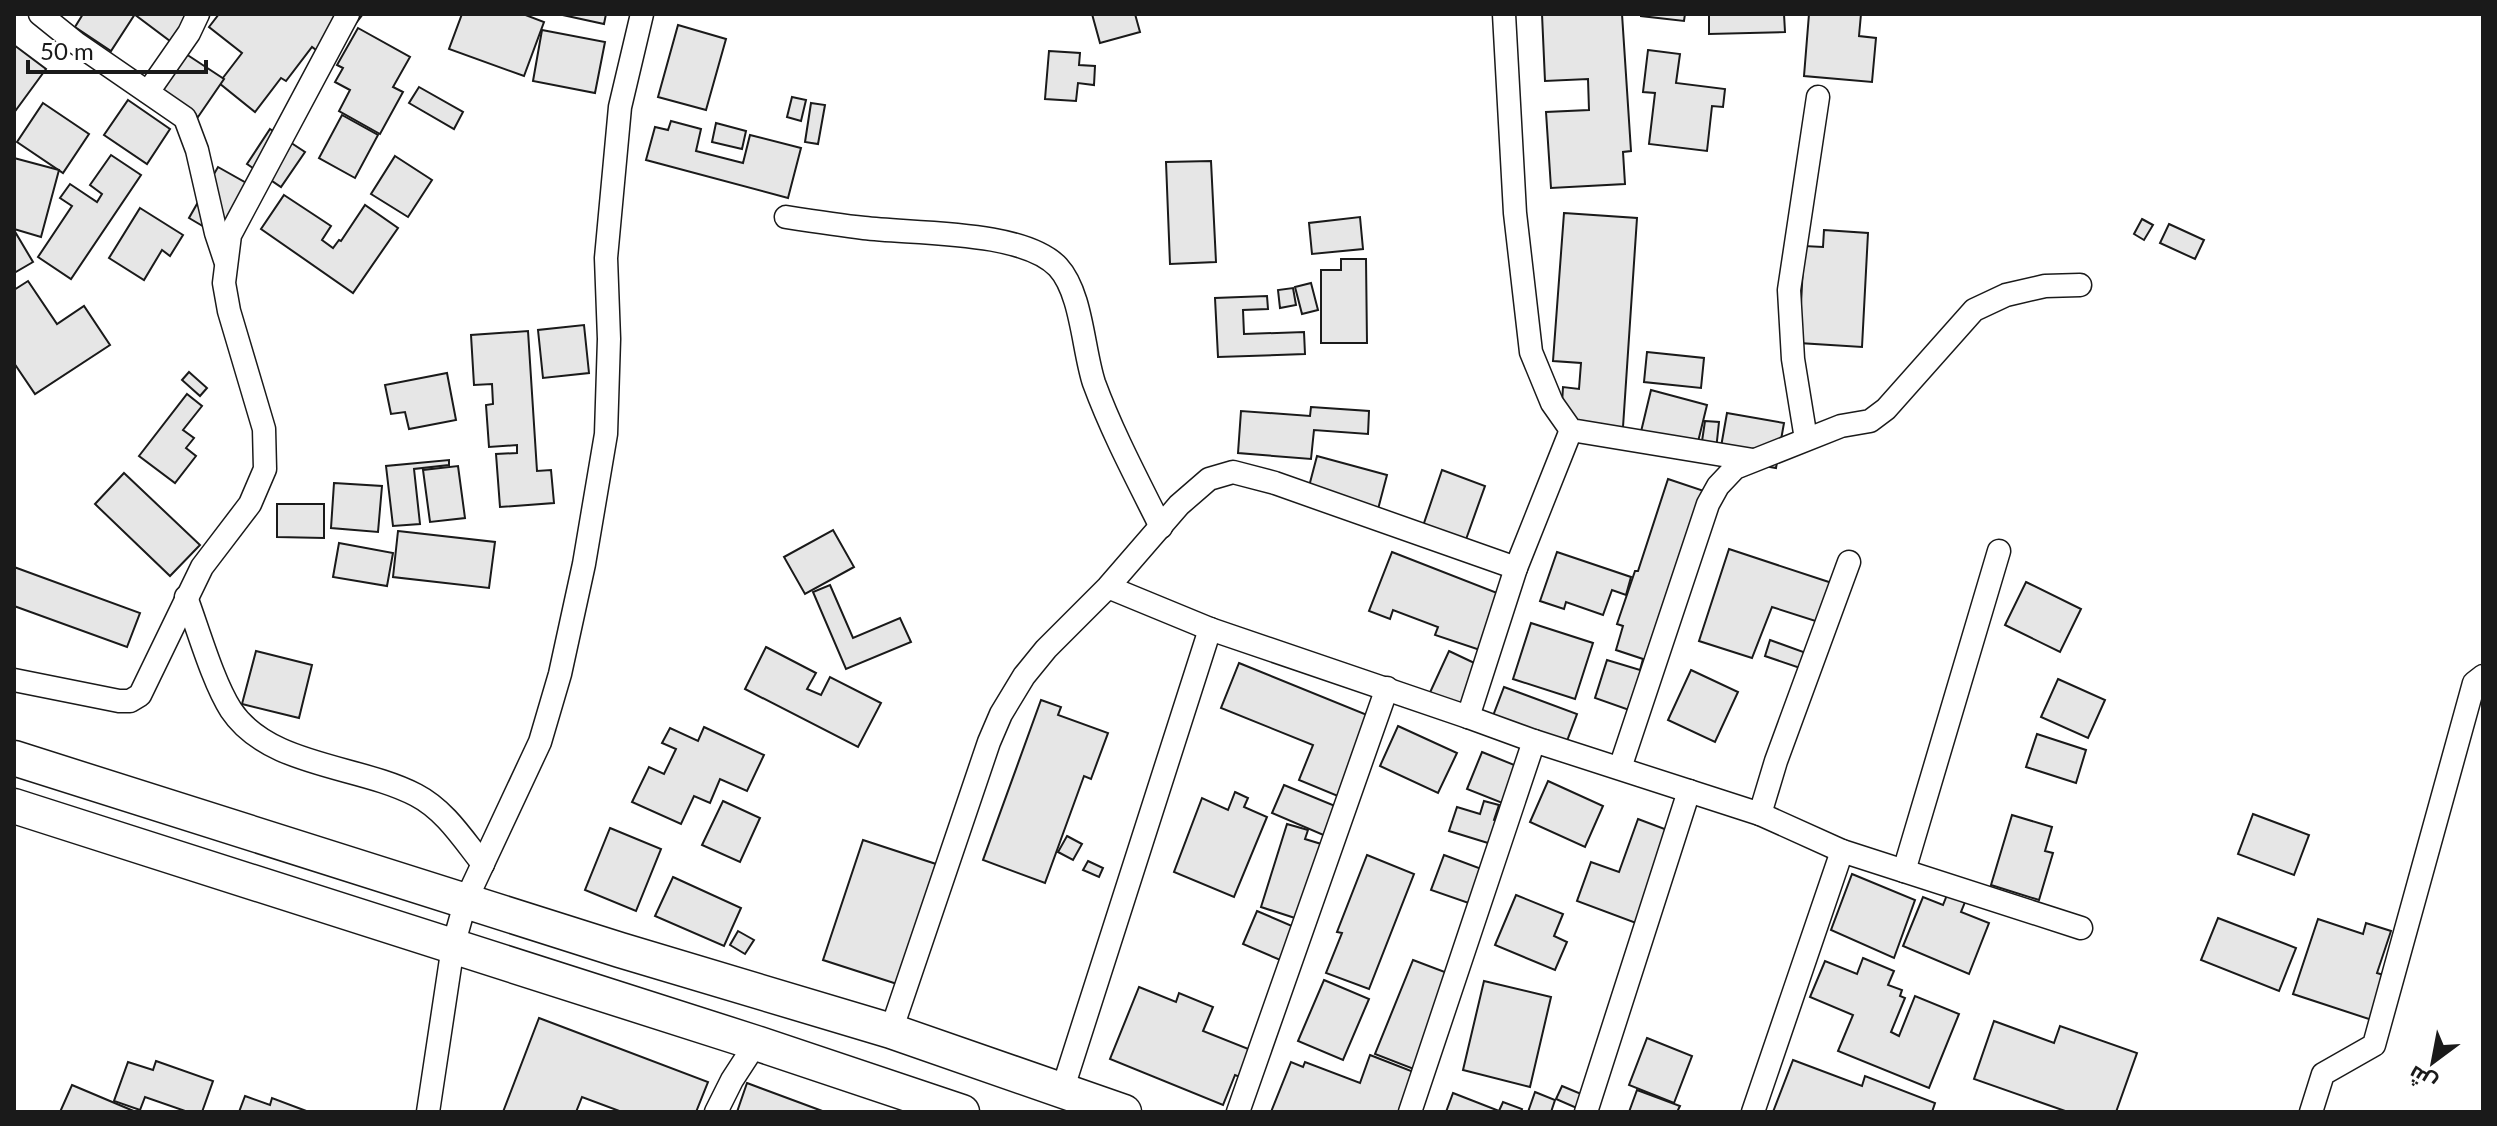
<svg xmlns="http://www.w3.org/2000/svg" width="2497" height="1126" viewBox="0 0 2497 1126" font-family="Lato,Cairo,sans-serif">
<rect width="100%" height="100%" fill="#fff"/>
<g fill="#e6e6e6" stroke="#1a1a1a" stroke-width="2">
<path d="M 83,14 L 135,14 L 111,51 L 75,27 Z"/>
<path d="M 134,14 L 189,14 L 170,41 Z"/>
<path d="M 219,14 L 363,14 L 328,59 L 312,47 L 286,81 L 281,78 L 255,112 L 219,83 L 242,53 L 209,27 Z"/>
<path d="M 462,14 L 523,14 L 544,22 L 524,76 L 449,49 Z"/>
<path d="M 558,14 L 606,14 L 604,24 Z"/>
<path d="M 1092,14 L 1135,14 L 1140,32 L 1100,43 Z"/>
<path d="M 1542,14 L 1622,14 L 1631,151 L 1623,152 L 1625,184 L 1551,188 L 1546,112 L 1589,110 L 1588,79 L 1545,81 Z"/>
<path d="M 1641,14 L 1685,14 L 1684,21 L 1641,16 Z"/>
<path d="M 1709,14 L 1784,14 L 1785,32 L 1709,34 Z"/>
<path d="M 1809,14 L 1861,14 L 1859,36 L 1876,38 L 1872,82 L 1804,76 Z"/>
<path d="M 678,25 L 726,39 L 706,110 L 658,97 Z"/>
<path d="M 358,28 L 410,57 L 393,87 L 403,92 L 380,134 L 339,111 L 350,90 L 335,82 L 343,68 L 337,65 Z"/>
<path d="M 542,30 L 605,42 L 595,93 L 533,81 Z"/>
<path d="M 14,45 L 46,69 L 16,110 L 14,108 Z"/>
<path d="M 1648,50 L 1680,54 L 1676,83 L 1725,89 L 1723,107 L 1712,106 L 1707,151 L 1649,144 L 1655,93 L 1643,92 Z"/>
<path d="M 1049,51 L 1080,53 L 1079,65 L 1095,66 L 1094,85 L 1078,83 L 1076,101 L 1045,99 Z"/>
<path d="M 186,54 L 224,79 L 198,117 L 161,93 Z"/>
<path d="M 419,87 L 463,112 L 454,129 L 409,103 Z"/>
<path d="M 792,97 L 806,100 L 801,121 L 787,117 Z"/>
<path d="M 128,100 L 170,129 L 147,164 L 104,135 Z"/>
<path d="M 43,103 L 89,134 L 63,173 L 17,142 Z"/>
<path d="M 811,103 L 825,105 L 818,144 L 805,142 Z"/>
<path d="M 342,115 L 378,135 L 355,178 L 319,158 Z"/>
<path d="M 671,121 L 701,129 L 696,151 L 743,163 L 750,135 L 801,148 L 788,198 L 646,160 L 655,127 L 668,130 Z"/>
<path d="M 716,123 L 746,131 L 742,149 L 712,142 Z"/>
<path d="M 270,129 L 305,152 L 281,187 L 247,164 Z"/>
<path d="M 111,155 L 141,175 L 71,279 L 38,257 L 72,206 L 60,198 L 70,184 L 97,202 L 102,194 L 90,185 Z"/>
<path d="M 395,156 L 432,180 L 408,217 L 371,194 Z"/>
<path d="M 14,158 L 59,170 L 41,237 L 14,229 Z"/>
<path d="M 1211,161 L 1216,262 L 1170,264 L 1166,162 Z"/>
<path d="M 218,167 L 259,190 L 230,242 L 189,218 Z"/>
<path d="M 284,195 L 331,226 L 322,240 L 333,248 L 339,240 L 341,241 L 365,205 L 398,228 L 353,293 L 261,229 Z"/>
<path d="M 140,208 L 183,235 L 170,256 L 162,250 L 144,280 L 109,258 Z"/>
<path d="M 1564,213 L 1637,218 L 1622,442 L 1560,438 L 1563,387 L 1579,389 L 1581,363 L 1553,361 Z"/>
<path d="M 1360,217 L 1363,249 L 1312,254 L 1309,223 Z"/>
<path d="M 2142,219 L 2153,225 L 2144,240 L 2134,234 Z"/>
<path d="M 2169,224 L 2204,240 L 2195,259 L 2160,243 Z"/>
<path d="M 14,230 L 33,262 L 14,273 Z"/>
<path d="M 1824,230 L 1868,233 L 1862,347 L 1799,343 L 1804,246 L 1823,247 Z"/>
<path d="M 1341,259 L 1366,259 L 1367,343 L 1321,343 L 1321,270 L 1341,270 Z"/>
<path d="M 28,281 L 57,324 L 84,306 L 110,345 L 35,394 L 14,363 L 14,290 Z"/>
<path d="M 1311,283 L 1318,310 L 1302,314 L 1295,287 Z"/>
<path d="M 1293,288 L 1296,305 L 1280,308 L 1278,290 Z"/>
<path d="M 1267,296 L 1268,309 L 1243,310 L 1244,334 L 1304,332 L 1305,354 L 1218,357 L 1215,298 Z"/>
<path d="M 584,325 L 589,373 L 543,378 L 538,330 Z"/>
<path d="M 528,331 L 537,471 L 551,470 L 554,503 L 500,507 L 496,454 L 517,453 L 517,445 L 489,447 L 486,405 L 493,404 L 492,384 L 474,385 L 471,335 Z"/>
<path d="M 1647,352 L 1704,358 L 1701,388 L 1644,382 Z"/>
<path d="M 189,372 L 207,388 L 200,396 L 182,380 Z"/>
<path d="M 447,373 L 456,420 L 409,429 L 405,412 L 391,414 L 385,385 Z"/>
<path d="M 1651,390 L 1707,405 L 1695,454 L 1639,440 Z"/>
<path d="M 187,394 L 202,406 L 183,430 L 194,438 L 186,448 L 196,456 L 175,483 L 139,456 Z"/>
<path d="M 1311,407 L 1369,411 L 1368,434 L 1314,430 L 1311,459 L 1238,453 L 1241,411 L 1310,416 Z"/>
<path d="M 1727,413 L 1784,423 L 1776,468 L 1719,458 Z"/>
<path d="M 1705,421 L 1719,422 L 1716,450 L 1701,448 Z"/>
<path d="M 1317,456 L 1387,475 L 1377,513 L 1307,494 Z"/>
<path d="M 449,460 L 449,465 L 414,469 L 420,524 L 393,526 L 386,466 Z"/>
<path d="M 458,466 L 465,518 L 430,522 L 423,470 Z"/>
<path d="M 1442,470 L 1485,486 L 1464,545 L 1422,529 Z"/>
<path d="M 124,473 L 200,545 L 170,576 L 95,504 Z"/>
<path d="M 1668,479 L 1713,494 L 1632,711 L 1595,698 L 1607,660 L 1640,670 L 1643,659 L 1616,650 L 1623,626 L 1617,624 L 1635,571 L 1638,571 Z"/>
<path d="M 334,483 L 382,486 L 378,532 L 331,528 Z"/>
<path d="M 277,504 L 324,504 L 324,538 L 277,537 Z"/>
<path d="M 833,530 L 854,567 L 805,594 L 784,557 Z"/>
<path d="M 398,531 L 495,542 L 489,588 L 393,577 Z"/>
<path d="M 339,543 L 393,553 L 387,586 L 333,577 Z"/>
<path d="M 1729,549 L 1841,586 L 1828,625 L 1772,607 L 1752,658 L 1699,641 Z"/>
<path d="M 1392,552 L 1510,598 L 1489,653 L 1435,635 L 1438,627 L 1393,610 L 1390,619 L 1369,611 Z"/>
<path d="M 1557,552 L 1631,577 L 1626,595 L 1612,590 L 1603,615 L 1566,602 L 1564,609 L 1540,601 Z"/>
<path d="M 14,567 L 140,613 L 127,647 L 14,606 Z"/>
<path d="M 2026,582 L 2081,609 L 2060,652 L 2005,625 Z"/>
<path d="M 830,585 L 853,638 L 900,618 L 911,642 L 846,669 L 813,592 Z"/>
<path d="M 1531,623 L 1593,643 L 1575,699 L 1513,679 Z"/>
<path d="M 1770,640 L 1809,654 L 1803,669 L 1765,656 Z"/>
<path d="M 766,647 L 816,673 L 807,689 L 821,695 L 830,677 L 881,703 L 858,747 L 745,689 Z"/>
<path d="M 256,651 L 312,665 L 299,718 L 242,704 Z"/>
<path d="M 1449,651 L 1485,668 L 1463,716 L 1427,699 Z"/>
<path d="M 1239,663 L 1377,719 L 1345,799 L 1299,780 L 1313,745 L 1221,708 Z"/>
<path d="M 1691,670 L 1738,692 L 1715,742 L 1668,720 Z"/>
<path d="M 2058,679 L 2105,700 L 2088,738 L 2041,717 Z"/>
<path d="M 1504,687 L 1577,714 L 1561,757 L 1488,729 Z"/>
<path d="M 1041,700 L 1061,707 L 1058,715 L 1108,733 L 1091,779 L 1084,776 L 1045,883 L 983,860 Z"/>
<path d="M 1398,726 L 1457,753 L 1438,793 L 1380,766 Z"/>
<path d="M 704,727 L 764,755 L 747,791 L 720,779 L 710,803 L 694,796 L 681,824 L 632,802 L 649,767 L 664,774 L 676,749 L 662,743 L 670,728 L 698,741 Z"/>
<path d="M 2037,734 L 2086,750 L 2076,783 L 2026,767 Z"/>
<path d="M 1482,752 L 1529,771 L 1515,808 L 1467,789 Z"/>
<path d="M 1548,781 L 1603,806 L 1585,847 L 1530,822 Z"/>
<path d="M 1284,785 L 1340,808 L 1328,837 L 1272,813 Z"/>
<path d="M 1235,792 L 1248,798 L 1244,807 L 1267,817 L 1234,897 L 1174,872 L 1202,798 L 1228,810 Z"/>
<path d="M 723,801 L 760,818 L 740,862 L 702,845 Z"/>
<path d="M 1484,801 L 1499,805 L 1494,820 L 1508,825 L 1501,847 L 1449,831 L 1457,807 L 1480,814 Z"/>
<path d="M 2253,814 L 2309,835 L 2294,875 L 2238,854 Z"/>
<path d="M 2012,815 L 2052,827 L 2045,851 L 2053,853 L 2039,900 L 1991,885 Z"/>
<path d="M 1638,819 L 1678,834 L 1644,926 L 1577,901 L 1591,862 L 1619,872 Z"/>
<path d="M 1287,824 L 1308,830 L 1305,839 L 1331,847 L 1301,920 L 1261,907 Z"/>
<path d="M 610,828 L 661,849 L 636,911 L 585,890 Z"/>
<path d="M 1067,836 L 1082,844 L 1073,860 L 1058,852 Z"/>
<path d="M 863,840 L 936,864 L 897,984 L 823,960 Z"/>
<path d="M 1367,855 L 1414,874 L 1369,989 L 1326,973 L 1342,933 L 1337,932 Z"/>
<path d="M 1444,855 L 1495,874 L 1483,908 L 1431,890 Z"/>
<path d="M 1088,861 L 1103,868 L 1099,877 L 1083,870 Z"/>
<path d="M 1852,874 L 1915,900 L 1894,958 L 1831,930 Z"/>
<path d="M 673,877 L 741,908 L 724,946 L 655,916 Z"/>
<path d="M 1516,895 L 1563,914 L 1554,936 L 1567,942 L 1555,970 L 1495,945 Z"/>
<path d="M 1947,895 L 1965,902 L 1961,912 L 1989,923 L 1969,974 L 1903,946 L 1923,897 L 1943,905 Z"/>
<path d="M 1257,911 L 1299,929 L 1285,962 L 1243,944 Z"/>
<path d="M 2218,918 L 2296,948 L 2279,991 L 2201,960 Z"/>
<path d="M 2318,919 L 2363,934 L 2366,923 L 2391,931 L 2377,973 L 2387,976 L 2372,1020 L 2293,994 Z"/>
<path d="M 738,931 L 754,940 L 745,954 L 730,945 Z"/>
<path d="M 1863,958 L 1894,971 L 1888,985 L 1902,990 L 1900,996 L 1905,998 L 1891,1032 L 1899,1036 L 1915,996 L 1959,1014 L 1929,1088 L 1838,1051 L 1853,1015 L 1810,997 L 1825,961 L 1857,974 Z"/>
<path d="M 1413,960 L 1458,977 L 1424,1073 L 1375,1054 Z"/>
<path d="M 1324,980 L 1369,999 L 1343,1060 L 1298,1041 Z"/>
<path d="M 1484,981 L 1551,997 L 1530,1087 L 1463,1070 Z"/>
<path d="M 1139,987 L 1176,1002 L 1179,993 L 1213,1007 L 1203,1031 L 1256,1052 L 1245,1079 L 1235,1075 L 1223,1105 L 1110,1059 Z"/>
<path d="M 539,1018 L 708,1082 L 696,1112 L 622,1112 L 582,1097 L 576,1112 L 503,1112 Z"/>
<path d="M 1994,1021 L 2054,1043 L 2060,1026 L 2137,1053 L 2116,1112 L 2068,1112 L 1974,1079 Z"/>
<path d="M 1647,1038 L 1692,1056 L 1674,1103 L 1629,1085 Z"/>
<path d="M 1370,1055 L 1424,1076 L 1410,1112 L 1271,1112 L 1291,1062 L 1303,1067 L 1305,1062 L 1360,1083 Z"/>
<path d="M 1793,1060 L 1862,1086 L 1865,1076 L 1935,1103 L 1932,1112 L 1773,1112 Z"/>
<path d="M 156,1061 L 213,1081 L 202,1112 L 188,1112 L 145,1097 L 140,1110 L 114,1101 L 128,1062 L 153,1070 Z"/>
<path d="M 747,1083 L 825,1112 L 737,1112 Z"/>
<path d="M 72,1085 L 136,1112 L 60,1112 Z"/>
<path d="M 1562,1086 L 1598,1101 L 1586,1112 L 1556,1099 Z"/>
<path d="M 1637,1090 L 1680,1106 L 1677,1112 L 1629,1112 Z"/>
<path d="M 1535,1092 L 1555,1100 L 1551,1112 L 1528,1112 Z"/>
<path d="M 1453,1093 L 1499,1111 L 1503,1102 L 1522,1109 L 1521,1112 L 1446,1112 Z"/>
<path d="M 245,1096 L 270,1105 L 272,1098 L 309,1112 L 239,1112 Z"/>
</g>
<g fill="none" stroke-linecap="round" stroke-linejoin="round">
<defs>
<g id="minor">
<path d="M 40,14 L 76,43 L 185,118 L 197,150 L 216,233 L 225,260"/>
<path d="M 1504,14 L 1515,213 L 1531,352 L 1552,403 L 1571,430 L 1753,460"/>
<path d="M 148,92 L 189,33 L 198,14"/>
<path d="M 786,217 C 812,221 838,225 864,228 C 914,234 1023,230 1058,267 C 1082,293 1083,350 1094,383 C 1112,432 1137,479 1161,527"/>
<path d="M 1806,439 L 1793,359 L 1789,290 L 1818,97"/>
<path d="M 1516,568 L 1571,430"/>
<path d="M 186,597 C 198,629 213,682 231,710 C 269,767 359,765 416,795 C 445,810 463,839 483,864"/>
<path d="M 14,680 L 119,701 L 130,701 L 140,695 L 202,567 L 250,504 L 265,469 L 264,429 L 229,311 L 224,283 L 230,235 L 348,14"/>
<path d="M 1534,741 L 1760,814 L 1776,761 L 1849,562"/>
<path d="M 1620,768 L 1708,504 L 1718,486 L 1735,468 L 1841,426 L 1870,421 L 1886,409 L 1974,310 L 2006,295 L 2045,286 L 2080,285"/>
<path d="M 1760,814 L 1842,851 L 2081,928"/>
<path d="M 1904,871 L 1999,551"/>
<path d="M 891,1031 L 989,742 L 1001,714 L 1024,676 L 1046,649 L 1108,587 L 1179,505 L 1209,479 L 1233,472 L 1275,483 L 1516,568 L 1468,717 L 1210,629 L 1108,587"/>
<path d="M 1062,1091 L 1210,629"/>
<path d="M 428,1112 L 453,946 L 466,900 L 540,742 L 560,674 L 584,564 L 606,434 L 609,339 L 606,258 L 620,107 L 642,14"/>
<path d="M 716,1112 L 732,1080 L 756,1043"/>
<path d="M 1238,1112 L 1387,688"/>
<path d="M 1410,1112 L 1534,741 L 1468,717"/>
<path d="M 1586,1112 L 1689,791"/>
<path d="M 1753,1112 L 1842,851"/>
<path d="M 2311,1112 L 2323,1074 L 2374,1045 L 2474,683 L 2483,676"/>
</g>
<g id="primary">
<path d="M 14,758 L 620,950 L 891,1031 L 1124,1112"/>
<path d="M 14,806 L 756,1043 L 962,1112"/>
</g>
</defs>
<use href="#minor" stroke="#1a1a1a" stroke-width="25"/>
<use href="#primary" stroke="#1a1a1a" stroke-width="37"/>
<use href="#minor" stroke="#fff" stroke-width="22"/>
<use href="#primary" stroke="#fff" stroke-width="34"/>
</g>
<rect width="2497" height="1126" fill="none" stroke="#1a1a1a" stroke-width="32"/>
<g transform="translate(2433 1062) rotate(212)" stroke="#ffffff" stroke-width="6" paint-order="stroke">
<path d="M0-6L14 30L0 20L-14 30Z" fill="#1a1a1a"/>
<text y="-12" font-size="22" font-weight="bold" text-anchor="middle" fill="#1a1a1a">ش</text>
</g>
<path d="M28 60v12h178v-12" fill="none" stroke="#1a1a1a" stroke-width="4"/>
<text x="40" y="60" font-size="24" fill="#1a1a1a" stroke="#ffffff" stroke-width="6" paint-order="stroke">50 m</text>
</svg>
